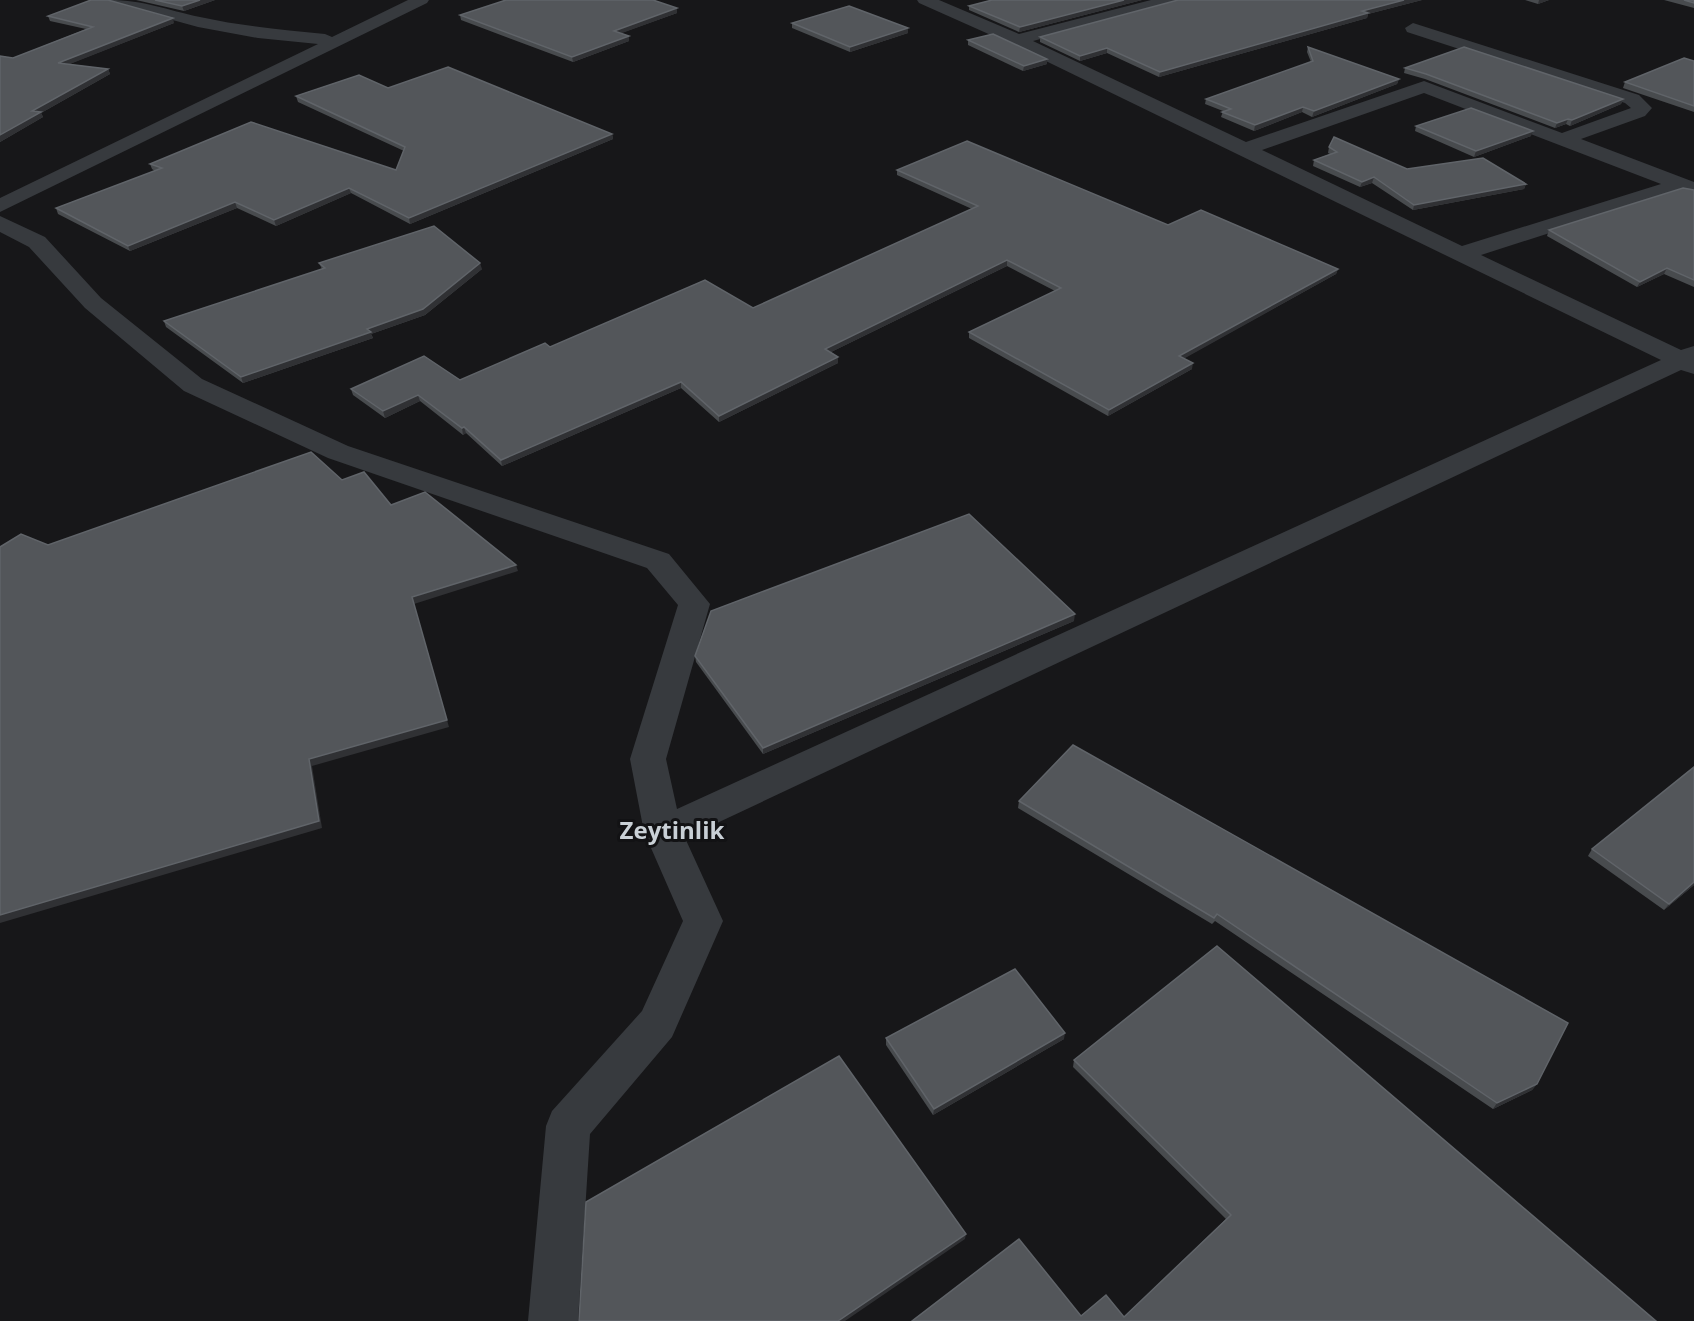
<svg xmlns="http://www.w3.org/2000/svg" width="1694" height="1321" viewBox="0 0 1694 1321" font-family="'Open Sans',sans-serif">
<rect width="100%" height="100%" fill="#171719"/>
<g fill="none" stroke-linecap="round" stroke-linejoin="round">
<g fill="#373a3e" fill-rule="evenodd">
<path d="M 109,0 C 145,0 166,10 200,17 C 241,26 283,30 325,34 L 332,37 L 408,0 L 429,0 L 427,3 L 0,212 L 0,198 L 318,44 L 258,38 L 198,27 L 111,3 Z"/>
<path d="M 917,0 L 939,0 L 1019,34 L 1151,0 L 1178,0 L 1176,3 L 1033,41 L 1246,142 L 1424,81 L 1562,133 L 1631,108 L 1625,103 L 1407,32 L 1405,28 L 1413,23 L 1639,95 L 1652,108 L 1645,116 L 1581,139 L 1694,182 L 1694,195 L 1680,191 L 1481,255 L 1681,350 L 1694,346 L 1694,374 L 1681,370 L 685,838 L 723,921 L 672,1037 L 590,1134 L 578,1321 L 528,1321 L 546,1126 L 552,1111 L 642,1011 L 683,921 L 644,832 L 630,759 L 678,605 L 647,568 L 328,458 L 184,391 L 85,308 L 29,247 L 0,232 L 0,216 L 45,237 L 101,298 L 202,379 L 348,446 L 669,554 L 710,604 L 666,759 L 677,809 L 1661,360 L 1011,44 L 919,3 ZM 1424,93 L 1661,184 L 1462,246 L 1262,150 Z"/>
</g>
</g>
<g fill="#484b4e">
<path d="M 136,0 L 215,0 L 184,11 Z"/>
<path d="M 1142,0 L 1019,32 L 969,10 L 969,6 Z"/>
<path d="M 1178,0 L 1422,0 L 1368,14 L 1367,18 L 1159,77 L 1107,53 L 1080,61 L 1040,42 L 1040,37 Z"/>
<path d="M 1525,0 L 1549,0 L 1538,4 Z"/>
<path d="M 1664,0 L 1694,0 L 1694,8 Z"/>
<path d="M 677,8 L 677,13 L 621,33 L 629,36 L 629,41 L 573,62 L 461,20 L 460,15 Z"/>
<path d="M 48,16 L 174,23 L 69,64 L 108,69 L 110,74 L 41,113 L 43,117 L 0,142 L 0,56 L 13,58 L 86,29 L 50,21 Z"/>
<path d="M 792,23 L 908,33 L 850,52 L 792,28 Z"/>
<path d="M 968,40 L 1047,59 L 1047,64 L 1023,71 L 968,45 Z"/>
<path d="M 1308,47 L 1399,79 L 1397,84 L 1312,117 L 1302,112 L 1254,131 L 1221,117 L 1223,111 L 1205,104 L 1206,99 L 1311,62 L 1307,52 Z"/>
<path d="M 1694,61 L 1694,112 L 1623,88 L 1625,82 Z"/>
<path d="M 1405,68 L 1623,99 L 1621,104 L 1570,126 L 1566,124 L 1555,128 L 1425,79 L 1404,73 Z"/>
<path d="M 388,88 L 612,134 L 613,139 L 410,224 L 351,193 L 276,226 L 237,208 L 130,251 L 58,214 L 56,208 L 155,171 L 152,169 L 150,164 L 396,170 L 404,151 L 298,102 L 296,96 Z"/>
<path d="M 1416,126 L 1531,136 L 1474,157 L 1415,131 Z"/>
<path d="M 1329,147 L 1407,169 L 1526,184 L 1524,189 L 1413,210 L 1372,183 L 1360,187 L 1313,166 L 1314,160 L 1330,154 L 1328,153 Z"/>
<path d="M 897,170 L 1168,225 L 1338,269 L 1336,274 L 1184,358 L 1192,369 L 1108,416 L 969,338 L 969,332 L 1055,291 L 1007,266 L 831,352 L 838,357 L 838,363 L 719,422 L 681,388 L 502,466 L 466,433 L 463,435 L 420,401 L 385,418 L 353,395 L 351,389 L 460,380 L 550,347 L 753,308 L 972,209 L 897,175 Z"/>
<path d="M 1694,190 L 1694,287 L 1664,274 L 1637,287 L 1547,236 L 1549,230 Z"/>
<path d="M 319,263 L 482,269 L 425,315 L 371,334 L 373,338 L 243,383 L 166,327 L 164,321 L 322,269 Z"/>
<path d="M 1074,621 L 763,754 L 696,662 L 695,656 Z"/>
<path d="M 1019,801 L 1537,1084 L 1532,1090 L 1493,1109 L 1215,921 L 1212,924 L 1018,808 Z"/>
<path d="M 1592,849 L 1694,885 L 1664,910 L 1588,856 Z"/>
<path d="M 1217,946 L 1656,1321 L 912,1321 L 1019,1239 L 1081,1316 L 1106,1295 L 1124,1317 L 1226,1219 L 1073,1067 L 1074,1060 Z"/>
<path d="M 886,1038 L 1064,1039 L 933,1115 L 886,1045 Z"/>
</g>
<g fill="#303134">
<path d="M 200,0 L 215,0 L 184,11 L 182,6 Z"/>
<path d="M 1124,0 L 1142,0 L 1019,32 L 1020,27 Z"/>
<path d="M 1404,0 L 1422,0 L 1368,14 L 1367,18 L 1159,77 L 1160,72 L 1362,11 Z"/>
<path d="M 1539,0 L 1549,0 L 1538,4 Z"/>
<path d="M 677,8 L 677,13 L 614,36 L 614,31 Z"/>
<path d="M 173,18 L 174,23 L 60,68 L 58,63 Z"/>
<path d="M 908,28 L 908,33 L 850,52 L 850,47 Z"/>
<path d="M 629,36 L 629,41 L 573,62 L 572,57 Z"/>
<path d="M 1107,48 L 1107,53 L 1080,61 L 1080,56 Z"/>
<path d="M 1047,59 L 1047,64 L 1023,71 L 1024,66 Z"/>
<path d="M 108,69 L 110,74 L 41,113 L 43,117 L 0,142 L 0,135 L 32,111 Z"/>
<path d="M 1399,79 L 1397,84 L 1312,117 L 1314,111 Z"/>
<path d="M 1623,99 L 1621,104 L 1570,126 L 1572,120 Z"/>
<path d="M 1303,107 L 1302,112 L 1254,131 L 1255,125 Z"/>
<path d="M 1568,119 L 1566,124 L 1555,128 L 1557,123 Z"/>
<path d="M 1533,131 L 1531,136 L 1474,157 L 1476,151 Z"/>
<path d="M 612,134 L 613,139 L 410,224 L 409,218 Z"/>
<path d="M 1374,177 L 1372,183 L 1360,187 L 1362,182 Z"/>
<path d="M 1526,184 L 1524,189 L 1413,210 L 1414,205 Z"/>
<path d="M 349,188 L 351,193 L 276,226 L 274,220 Z"/>
<path d="M 235,202 L 237,208 L 130,251 L 128,246 Z"/>
<path d="M 1007,260 L 1007,266 L 825,355 L 825,349 Z"/>
<path d="M 480,263 L 482,269 L 425,315 L 371,334 L 373,338 L 243,383 L 241,377 L 367,329 Z"/>
<path d="M 1667,268 L 1664,274 L 1637,287 L 1640,282 Z"/>
<path d="M 1338,269 L 1336,274 L 1178,362 L 1179,356 Z"/>
<path d="M 838,357 L 838,363 L 719,422 L 719,416 Z"/>
<path d="M 1193,363 L 1192,369 L 1108,416 L 1109,410 Z"/>
<path d="M 681,382 L 681,388 L 502,466 L 501,460 Z"/>
<path d="M 418,395 L 420,401 L 385,418 L 383,411 Z"/>
<path d="M 464,427 L 466,433 L 463,435 L 462,428 Z"/>
<path d="M 516,565 L 518,571 L 414,604 L 449,727 L 312,766 L 322,828 L 0,923 L 0,915 L 309,759 L 412,597 Z"/>
<path d="M 1075,614 L 1074,621 L 763,754 L 763,748 Z"/>
<path d="M 1694,882 L 1694,885 L 1664,910 L 1669,904 Z"/>
<path d="M 1065,1033 L 1064,1039 L 933,1115 L 934,1109 Z"/>
<path d="M 1537,1084 L 1532,1090 L 1493,1109 L 1497,1103 Z"/>
<path d="M 966,1234 L 965,1239 L 845,1321 L 838,1321 Z"/>
</g>
<g fill="#53565a" stroke="#606469" stroke-width="1.5">
<path d="M 91,0 L 108,0 L 173,18 L 58,63 L 108,69 L 32,111 L 41,112 L 0,135 L 0,56 L 13,58 L 93,27 L 48,16 Z"/>
<path d="M 155,0 L 200,0 L 182,6 Z"/>
<path d="M 506,0 L 653,0 L 677,8 L 614,31 L 629,36 L 572,57 L 460,15 Z"/>
<path d="M 992,0 L 1124,0 L 1020,27 L 969,6 Z"/>
<path d="M 1178,0 L 1404,0 L 1362,11 L 1368,13 L 1160,72 L 1107,48 L 1080,56 L 1040,37 Z"/>
<path d="M 1684,0 L 1694,0 L 1694,3 Z"/>
<path d="M 849,6 L 908,28 L 850,47 L 792,23 Z"/>
<path d="M 993,34 L 1047,59 L 1024,66 L 968,40 Z"/>
<path d="M 1308,47 L 1399,79 L 1314,111 L 1303,107 L 1255,125 L 1222,112 L 1231,109 L 1206,99 L 1313,61 Z"/>
<path d="M 1464,47 L 1623,99 L 1572,120 L 1568,119 L 1557,123 L 1426,74 L 1405,68 Z"/>
<path d="M 1684,58 L 1694,61 L 1694,106 L 1625,82 Z"/>
<path d="M 448,67 L 612,134 L 409,218 L 349,188 L 274,220 L 235,202 L 128,246 L 56,208 L 162,168 L 150,164 L 251,122 L 396,170 L 405,147 L 296,96 L 359,75 L 388,88 Z"/>
<path d="M 1471,108 L 1533,131 L 1476,151 L 1416,126 Z"/>
<path d="M 1334,137 L 1407,169 L 1483,158 L 1526,184 L 1414,205 L 1374,177 L 1362,182 L 1314,160 L 1337,152 L 1329,147 Z"/>
<path d="M 967,141 L 1168,225 L 1201,210 L 1338,269 L 1179,356 L 1193,363 L 1109,410 L 969,332 L 1061,288 L 1007,260 L 825,349 L 838,357 L 719,416 L 681,382 L 501,460 L 464,427 L 462,428 L 418,395 L 383,411 L 351,389 L 424,356 L 460,380 L 545,343 L 550,347 L 705,280 L 753,308 L 978,206 L 897,170 Z"/>
<path d="M 1683,188 L 1694,190 L 1694,280 L 1667,268 L 1640,282 L 1549,230 Z"/>
<path d="M 434,226 L 480,263 L 423,309 L 367,329 L 371,332 L 241,377 L 164,321 L 325,268 L 319,263 Z"/>
<path d="M 311,452 L 342,480 L 364,472 L 391,505 L 425,492 L 516,565 L 412,597 L 447,720 L 309,759 L 319,821 L 0,915 L 0,547 L 21,534 L 48,545 Z"/>
<path d="M 969,514 L 1075,614 L 763,748 L 695,656 L 711,611 Z"/>
<path d="M 1073,745 L 1568,1023 L 1537,1084 L 1497,1103 L 1217,914 L 1214,918 L 1019,801 Z"/>
<path d="M 1694,767 L 1694,882 L 1669,904 L 1592,849 Z"/>
<path d="M 1217,946 L 1656,1321 L 912,1321 L 1019,1239 L 1081,1316 L 1106,1295 L 1124,1317 L 1231,1215 L 1074,1060 Z"/>
<path d="M 1015,969 L 1065,1033 L 934,1109 L 886,1038 Z"/>
<path d="M 839,1056 L 966,1234 L 838,1321 L 579,1321 L 586,1202 Z"/>
</g>
<g text-anchor="middle" stroke-width="6" stroke-linejoin="round" paint-order="stroke">
<g font-size="24" font-weight="bold" fill="#c9d0d6" stroke="#121214">
<text x="672" y="839">Zeytinlik</text>
</g>
</g>
</svg>
